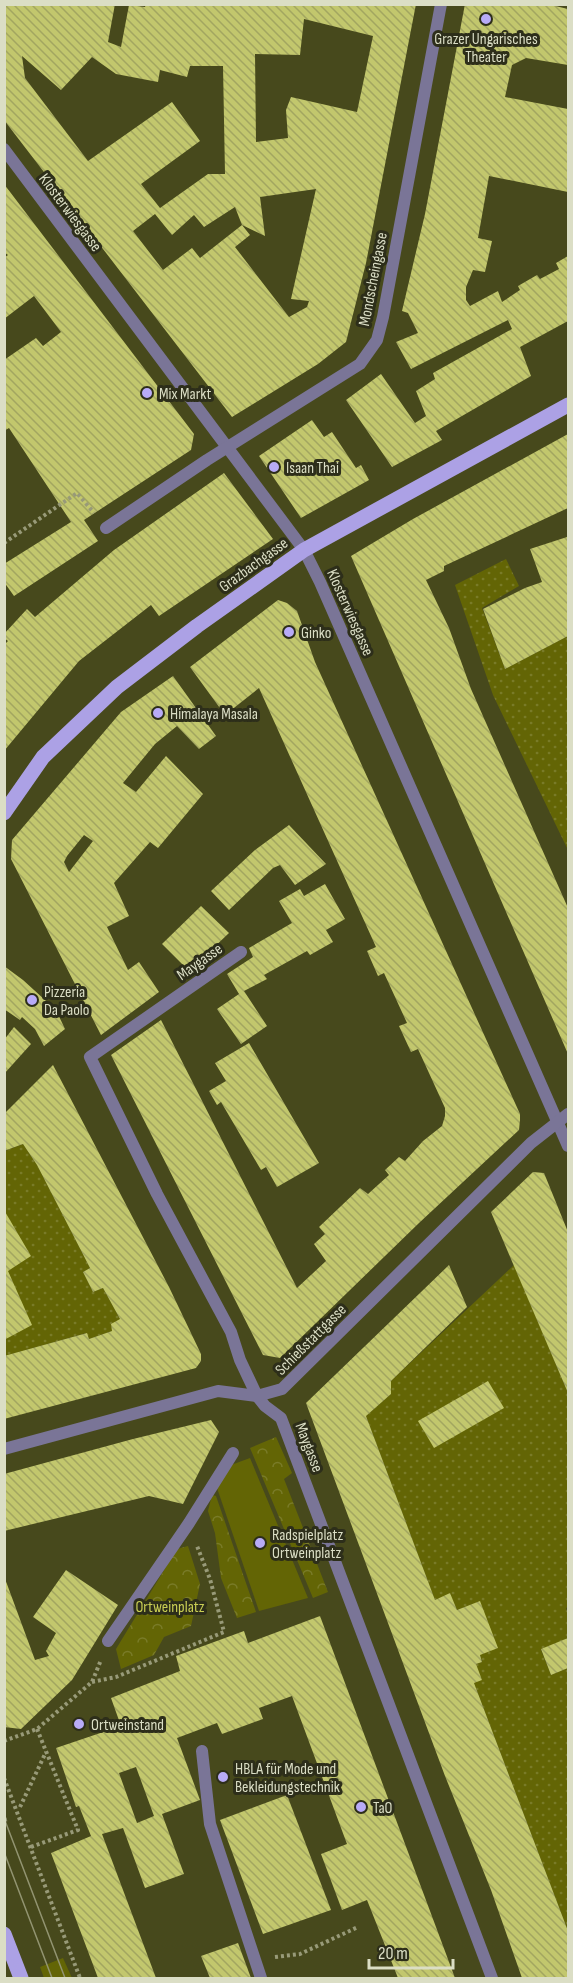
<svg xmlns="http://www.w3.org/2000/svg" width="573" height="1983" viewBox="0 0 573 1983" font-family="'Sofia Sans Condensed',sans-serif">
<defs>
<pattern id="park-crowns" width="20" height="18" patternUnits="userSpaceOnUse" patternTransform="scale(1.5)"><rect width="20" height="18" fill="#636505"/><path d="M2 6a3 3 0 1 1 6 0M12 15a3 3 0 1 1 6 0" fill="none" stroke="#797b28"/></pattern>
<pattern id="garden-dots" width="8" height="8" patternUnits="userSpaceOnUse" patternTransform="scale(1.5)"><rect width="8" height="8" fill="#636505"/><path d="M2 2h.1M6 6h.1" fill="none" stroke="#797b28" stroke-width="1.8" stroke-linecap="round"/></pattern>
<pattern id="building-back-hatch" width="6" height="6" patternUnits="userSpaceOnUse" patternTransform="scale(1.5)"><rect width="6" height="6" fill="#c2c76d"/><path d="M-1 5l2 2M0 0l6 6M5-1l2 2" fill="none" stroke="#a2a660"/></pattern>
</defs>
<rect width="100%" height="100%" fill="#47491c"/>
<g fill="#636505">
<path d="M 250,1458 L 308,1598 L 259,1611 L 217,1488 L 231,1465 Z"/>
<path d="M 63,1958 L 72,1978 L 44,1978 L 40,1967 Z"/>
</g>
<g fill="url(#park-crowns)">
<path d="M 276,1437 L 292,1473 L 284,1479 L 328,1592 L 313,1598 L 250,1448 Z"/>
<path d="M 212,1495 L 216,1496 L 256,1612 L 237,1618 L 221,1578 L 215,1533 L 208,1511 Z"/>
<path d="M 188,1546 L 200,1584 L 191,1626 L 164,1637 L 154,1655 L 121,1669 L 116,1649 L 177,1549 Z"/>
</g>
<g fill="url(#garden-dots)">
<path d="M 506,559 L 519,586 L 482,608 L 505,669 L 568,636 L 568,850 L 493,695 L 455,585 Z"/>
<path d="M 23,1144 L 37,1165 L 90,1268 L 83,1272 L 93,1292 L 103,1288 L 120,1319 L 112,1331 L 89,1339 L 86,1333 L 5,1356 L 5,1151 Z"/>
<path d="M 514,1265 L 568,1393 L 568,1607 L 566,1608 L 568,1615 L 568,1638 L 541,1650 L 551,1675 L 568,1668 L 568,1931 L 474,1683 L 476,1664 L 482,1662 L 480,1655 L 479,1602 L 457,1610 L 450,1594 L 435,1600 L 366,1416 L 391,1394 L 391,1381 Z"/>
</g>
<g fill="url(#building-back-hatch)" fill-rule="evenodd">
<path d="M 4,4 L 115,4 L 108,42 L 121,47 L 129,5 L 145,7 L 146,4 L 416,4 L 366,263 L 346,342 L 318,364 L 232,417 L 4,120 ZM 304,19 L 373,36 L 357,112 L 291,97 L 286,110 L 288,138 L 256,142 L 255,54 L 300,55 ZM 22,56 L 61,90 L 92,57 L 116,74 L 158,82 L 160,70 L 187,77 L 190,66 L 223,66 L 225,174 L 208,174 L 160,208 L 141,184 L 200,141 L 172,102 L 88,161 L 25,78 ZM 316,189 L 291,299 L 309,301 L 307,307 L 289,317 L 235,247 L 250,235 L 242,225 L 200,258 L 192,248 L 163,270 L 133,231 L 155,214 L 172,235 L 194,215 L 204,227 L 235,207 L 242,225 L 265,236 L 260,197 Z"/>
<path d="M 465,4 L 547,4 L 568,9 L 568,65 L 526,58 L 512,65 L 505,97 L 568,109 L 568,192 L 489,176 L 478,238 L 492,241 L 485,272 L 473,270 L 466,287 L 466,300 L 470,306 L 498,291 L 502,302 L 520,290 L 518,286 L 537,275 L 540,279 L 559,269 L 556,263 L 568,256 L 568,321 L 520,347 L 531,376 L 436,431 L 442,440 L 392,467 L 346,400 L 381,374 L 415,423 L 426,416 L 416,391 L 435,379 L 433,373 L 512,329 L 508,320 L 411,369 L 396,342 L 418,333 L 408,313 L 402,311 L 425,214 Z"/>
<path d="M 4,184 L 194,434 L 191,450 L 84,520 L 98,541 L 14,596 L 4,582 L 4,564 L 71,522 L 9,428 L 4,431 L 4,360 L 36,338 L 43,346 L 61,332 L 34,296 L 4,319 L 4,258 L 8,255 L 4,252 Z"/>
<path d="M 312,420 L 324,437 L 332,432 L 356,468 L 361,465 L 369,480 L 301,518 L 259,456 Z"/>
<path d="M 568,434 L 568,508 L 444,566 L 444,571 L 426,580 L 449,628 L 471,689 L 568,908 L 568,1054 L 351,556 L 413,519 Z"/>
<path d="M 224,473 L 273,539 L 159,616 L 151,605 L 79,661 L 4,751 L 4,645 L 8,641 L 4,638 L 4,634 L 27,609 L 35,617 L 114,550 Z"/>
<path d="M 567,537 L 568,542 L 568,636 L 505,669 L 483,609 L 525,588 L 542,582 L 530,549 Z"/>
<path d="M 278,600 L 287,603 L 297,611 L 315,662 L 520,1114 L 520,1120 L 519,1130 L 419,1223 L 280,1358 L 263,1355 L 111,1055 L 161,1020 L 297,1288 L 326,1261 L 314,1244 L 325,1234 L 319,1227 L 360,1188 L 368,1194 L 389,1175 L 385,1170 L 399,1157 L 405,1161 L 423,1141 L 442,1126 L 445,1116 L 445,1108 L 418,1049 L 411,1052 L 399,1026 L 407,1023 L 384,973 L 378,976 L 367,951 L 376,947 L 259,688 L 225,715 L 190,667 Z"/>
<path d="M 173,676 L 216,736 L 199,749 L 177,726 L 155,744 L 123,783 L 136,792 L 166,756 L 203,794 L 158,848 L 150,842 L 114,883 L 129,916 L 107,927 L 128,970 L 139,962 L 159,992 L 101,1035 L 11,859 L 12,840 L 121,712 ZM 84,835 L 93,841 L 69,872 L 64,862 L 67,856 Z"/>
<path d="M 289,825 L 326,864 L 295,885 L 280,865 L 273,868 L 229,910 L 211,891 L 255,850 Z"/>
<path d="M 325,884 L 345,919 L 326,930 L 333,942 L 310,955 L 307,951 L 264,975 L 267,979 L 244,991 L 267,1026 L 241,1044 L 217,1009 L 239,994 L 227,974 L 253,957 L 249,948 L 292,923 L 279,901 L 300,889 L 304,896 Z"/>
<path d="M 201,906 L 229,933 L 189,971 L 162,944 Z"/>
<path d="M 4,966 L 23,980 L 56,1010 L 65,1029 L 44,1046 L 35,1029 L 22,1017 L 20,1020 L 4,1009 Z"/>
<path d="M 14,1027 L 31,1044 L 4,1074 L 4,1040 Z"/>
<path d="M 249,1043 L 319,1163 L 277,1187 L 266,1167 L 261,1170 L 221,1102 L 217,1105 L 209,1091 L 226,1081 L 215,1063 Z"/>
<path d="M 53,1065 L 169,1287 L 201,1354 L 201,1361 L 196,1368 L 4,1419 L 4,1356 L 87,1333 L 89,1339 L 112,1331 L 111,1324 L 120,1319 L 103,1288 L 93,1292 L 83,1272 L 90,1268 L 37,1165 L 23,1144 L 4,1151 L 4,1114 Z"/>
<path d="M 533,1172 L 544,1173 L 568,1232 L 568,1393 L 491,1212 Z"/>
<path d="M 4,1210 L 31,1256 L 8,1271 L 32,1325 L 4,1340 Z"/>
<path d="M 449,1265 L 467,1307 L 391,1381 L 391,1394 L 366,1416 L 435,1600 L 450,1593 L 457,1610 L 480,1601 L 498,1648 L 480,1655 L 482,1662 L 476,1664 L 482,1680 L 474,1683 L 568,1931 L 568,1978 L 522,1978 L 491,1890 L 445,1776 L 306,1403 Z"/>
<path d="M 488,1381 L 504,1408 L 434,1448 L 418,1421 Z"/>
<path d="M 211,1420 L 219,1432 L 183,1504 L 149,1496 L 4,1531 L 4,1474 L 133,1439 Z"/>
<path d="M 66,1570 L 118,1605 L 72,1680 L 21,1729 L 4,1727 L 4,1576 L 35,1660 L 49,1656 L 46,1651 L 56,1633 L 33,1617 Z"/>
<path d="M 320,1616 L 455,1978 L 398,1978 L 367,1900 L 342,1910 L 321,1854 L 347,1844 L 292,1696 L 259,1708 L 263,1719 L 222,1734 L 217,1723 L 177,1738 L 200,1800 L 162,1814 L 184,1874 L 145,1888 L 123,1828 L 102,1834 L 156,1978 L 98,1978 L 51,1853 L 91,1836 L 79,1806 L 76,1807 L 56,1748 L 121,1726 L 111,1698 L 180,1671 L 176,1656 L 244,1631 L 248,1643 ZM 136,1767 L 154,1816 L 137,1823 L 119,1773 Z"/>
<path d="M 568,1638 L 568,1668 L 551,1675 L 541,1649 Z"/>
<path d="M 287,1795 L 331,1910 L 263,1934 L 220,1820 Z"/>
<path d="M 238,1943 L 251,1978 L 210,1978 L 201,1956 Z"/>
</g>
<g fill="none" stroke-linecap="round" stroke-linejoin="round">
<g stroke="#989a78" stroke-width="4" stroke-dasharray="3 3" stroke-linecap="butt">
<path d="M 4,543 L 77,493 L 94,513"/>
<path d="M 92,1682 L 116,1677 L 224,1632 L 210,1579 L 197,1546"/>
<path d="M 4,1741 L 37,1729 L 92,1682 L 101,1660"/>
<path d="M 4,1778 L 80,1978"/>
<path d="M 20,1807 L 46,1752"/>
<path d="M 4,1820 L 9,1819"/>
<path d="M 31,1847 L 78,1830 L 37,1729"/>
<path d="M 275,1957 L 300,1954 L 358,1927"/>
</g>
<path stroke="#7a7597" stroke-width="12" d="M 202,1751 L 210,1824 L 261,1978"/>
<path stroke="#7a7597" stroke-width="12" d="M 108,1641 L 189,1523 L 233,1453"/>
<g stroke="#7a7597" stroke-width="12">
<path d="M 4,149 L 304,550 L 320,582 L 568,1146"/>
<path d="M 106,528 L 207,460 L 360,364 L 377,340 L 383,317 L 441,4"/>
<path d="M 241,952 L 90,1057 L 157,1194 L 231,1332 L 240,1360 L 257,1396 L 265,1406 L 281,1418 L 492,1978"/>
<path d="M 4,1449 L 218,1391 L 257,1396 L 282,1389 L 531,1143 L 568,1114"/>
</g>
<g stroke="#aca1e5" stroke-width="15">
<path d="M 4,813 L 43,757 L 117,687 L 197,626 L 304,550 L 568,405"/>
<path d="M 4,1934 L 21,1978"/>
</g>
<g stroke="#929471" stroke-width="1.5">
<path d="M 4,1818 L 65,1978"/>
<path d="M 4,1852 L 52,1978"/>
</g>
</g>
<g fill="#b8abf7" stroke="#2d2e1a" stroke-width="2">
<circle cx="486" cy="19" r="6"/>
<circle cx="147" cy="393" r="6"/>
<circle cx="274" cy="467" r="6"/>
<circle cx="289" cy="632" r="6"/>
<circle cx="158" cy="713" r="6"/>
<circle cx="32" cy="1000" r="6"/>
<circle cx="260" cy="1543" r="6"/>
<circle cx="79" cy="1724" r="6"/>
<circle cx="223" cy="1777" r="6"/>
<circle cx="361" cy="1807" r="6"/>
</g>
<g text-anchor="middle" stroke-width="6" stroke-linejoin="round" paint-order="stroke">
<g font-size="16" fill="#dbdec5" stroke="#2d2e1a" text-anchor="start">
<text x="486" y="44" text-anchor="middle">Grazer Ungarisches<tspan x="486" dy="18">Theater</tspan></text>
<text x="159" y="399">Mix Markt</text>
<text x="286" y="473">Isaan Thai</text>
<text x="301" y="638">Ginko</text>
<text x="170" y="719">Himalaya Masala</text>
<text x="44" y="997">Pizzeria<tspan x="44" dy="18">Da Paolo</tspan></text>
<text x="272" y="1540">Radspielplatz<tspan x="272" dy="18">Ortweinplatz</tspan></text>
<text x="91" y="1730">Ortweinstand</text>
<text x="235" y="1774">HBLA für Mode und<tspan x="235" dy="18">Bekleidungstechnik</tspan></text>
<text x="373" y="1813">TaO</text>
</g>
<g font-size="16" fill="#dbdec5" stroke="#2d2e1a">
<text transform="translate(71 212) rotate(53)" y="6">Klosterwiesgasse</text>
<text transform="translate(372 279) rotate(-79)" y="6">Mondscheingasse</text>
<text transform="translate(253 564) rotate(-36)" y="6">Grazbachgasse</text>
<text transform="translate(351 612) rotate(66)" y="6">Klosterwiesgasse</text>
<text transform="translate(199 961) rotate(-35)" y="6">Maygasse</text>
<text transform="translate(310 1339) rotate(-45)" y="6">Schießstattgasse</text>
<text transform="translate(310 1447) rotate(69)" y="6">Maygasse</text>
</g>
<g font-size="16" fill="#c9ce54" stroke="#2d2e1a">
<text x="170" y="1612">Ortweinplatz</text>
</g>
</g>
<rect width="573" height="1983" fill="none" stroke="#dbdec5" stroke-width="12"/>
<path d="M369 1959v9h84v-9" fill="none" stroke="#dbdec5" stroke-width="3"/>
<text x="378" y="1959" font-size="18" fill="#dbdec5" stroke="#2d2e1a" stroke-width="4.5" paint-order="stroke">20 m</text>
</svg>
